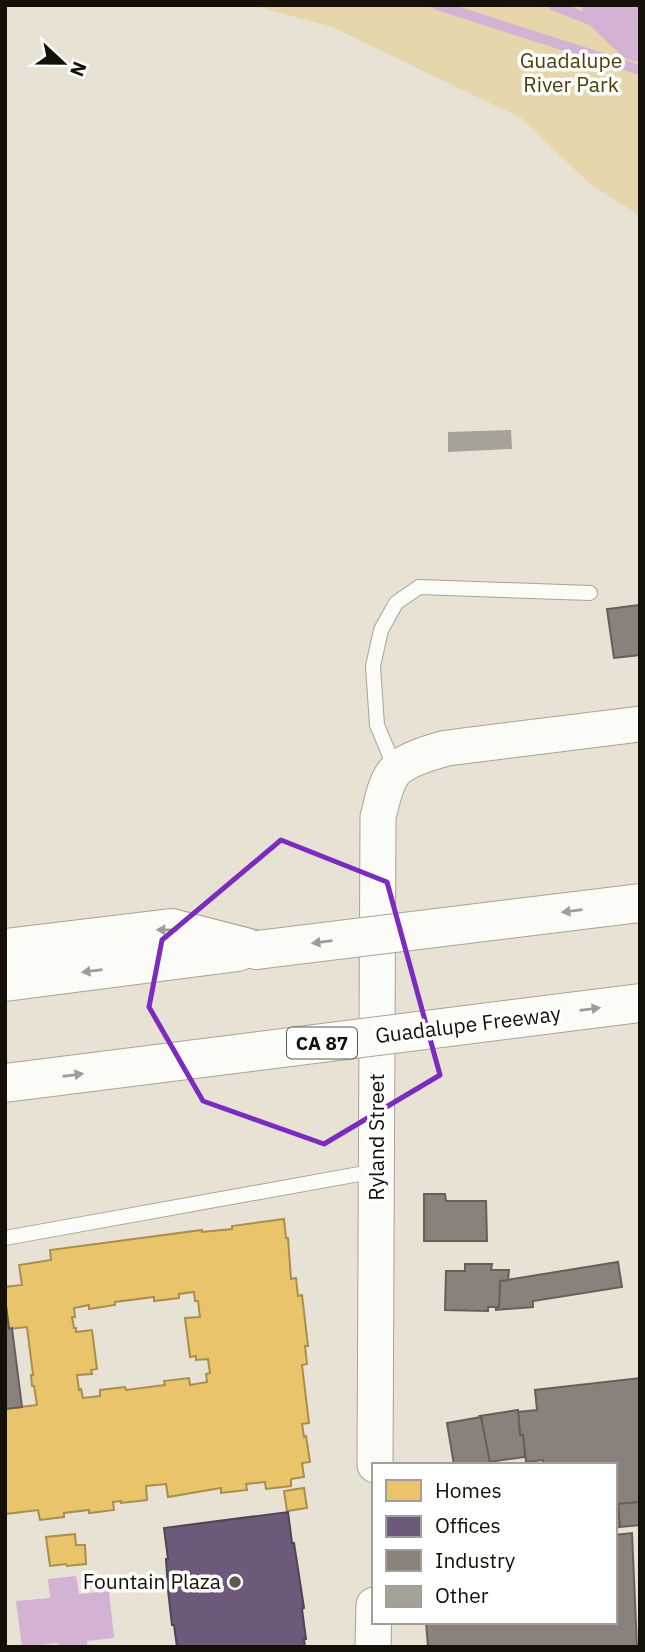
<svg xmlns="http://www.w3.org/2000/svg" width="645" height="1652" viewBox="0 0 645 1652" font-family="'IBM Plex Sans',sans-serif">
<rect width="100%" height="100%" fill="#e7e2d3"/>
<path fill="#e5d6ac" d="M 250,5 L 640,5 L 640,218 L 634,212 L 590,184 L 521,118 L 332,27 Z"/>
<path fill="#d3b2d4" d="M 76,1576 L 79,1594 L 109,1591 L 114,1638 L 87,1641 L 87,1647 L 59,1647 L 58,1643 L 22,1647 L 16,1601 L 50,1598 L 48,1579 Z"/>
<g fill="#e9c46a" stroke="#a98e4c" stroke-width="2" fill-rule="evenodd">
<path d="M 284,1219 L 286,1238 L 288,1238 L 291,1279 L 296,1278 L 298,1296 L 302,1295 L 308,1346 L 305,1346 L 307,1364 L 302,1365 L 309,1423 L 302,1424 L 304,1437 L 306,1436 L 310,1462 L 302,1463 L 304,1477 L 291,1479 L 291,1486 L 266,1489 L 265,1482 L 246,1484 L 247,1490 L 221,1493 L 221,1488 L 168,1497 L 166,1484 L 146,1486 L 147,1500 L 121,1503 L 121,1501 L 113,1502 L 114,1510 L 89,1513 L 89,1510 L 64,1513 L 64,1517 L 40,1520 L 38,1510 L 5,1514 L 5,1409 L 37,1405 L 34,1386 L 32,1386 L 31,1375 L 33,1375 L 27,1327 L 9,1329 L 5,1298 L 5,1287 L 22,1285 L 19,1265 L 51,1260 L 50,1250 L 202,1230 L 202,1232 L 232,1229 L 232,1226 ZM 194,1292 L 195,1301 L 198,1301 L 200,1317 L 185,1318 L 190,1357 L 196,1356 L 196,1360 L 208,1359 L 210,1373 L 206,1374 L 207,1382 L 190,1385 L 189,1378 L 164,1381 L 165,1385 L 126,1390 L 125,1387 L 100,1390 L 100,1396 L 83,1398 L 81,1389 L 79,1390 L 77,1375 L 92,1374 L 91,1370 L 97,1369 L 92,1330 L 76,1332 L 76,1328 L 74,1328 L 72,1317 L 75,1317 L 74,1308 L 89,1305 L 89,1309 L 115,1305 L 115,1302 L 154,1297 L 154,1301 L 179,1298 L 179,1294 Z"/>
<path d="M 304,1488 L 307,1508 L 287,1511 L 284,1491 Z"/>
<path d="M 75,1534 L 76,1545 L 85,1545 L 86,1564 L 67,1566 L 66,1564 L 50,1566 L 46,1537 Z"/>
</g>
<path fill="#6d597a" stroke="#524358" stroke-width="2" d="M 288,1512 L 292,1543 L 294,1543 L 304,1608 L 302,1609 L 306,1639 L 304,1639 L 305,1647 L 177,1647 L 174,1625 L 172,1625 L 168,1590 L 166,1559 L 168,1559 L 164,1528 Z"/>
<g fill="#8a817c" stroke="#675f59" stroke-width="2">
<path d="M 640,605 L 640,655 L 614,658 L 607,609 Z"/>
<path d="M 424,1194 L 445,1194 L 446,1201 L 486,1201 L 487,1241 L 424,1241 Z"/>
<path d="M 618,1262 L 622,1287 L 533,1301 L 533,1307 L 496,1310 L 496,1307 L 499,1307 L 500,1281 Z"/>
<path d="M 465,1264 L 492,1264 L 491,1270 L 509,1270 L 508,1280 L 500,1281 L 499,1307 L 488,1307 L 488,1311 L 445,1310 L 446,1271 L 465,1271 Z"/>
<path d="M 5,1298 L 9,1329 L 12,1328 L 22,1407 L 5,1409 Z"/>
<path d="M 640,1378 L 640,1502 L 615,1505 L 615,1465 L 543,1465 L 543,1460 L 526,1462 L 523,1435 L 520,1435 L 518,1412 L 537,1410 L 535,1390 Z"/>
<path d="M 518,1410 L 520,1435 L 523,1435 L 525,1457 L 489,1462 L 481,1417 L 480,1416 Z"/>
<path d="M 481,1417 L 490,1463 L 454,1465 L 447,1423 Z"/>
<path d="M 640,1502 L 640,1525 L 620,1527 L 618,1504 Z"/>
<path d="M 618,1504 L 620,1527 L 615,1528 L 615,1505 Z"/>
<path d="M 632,1533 L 637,1647 L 428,1647 L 426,1622 L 615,1622 L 615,1535 Z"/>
</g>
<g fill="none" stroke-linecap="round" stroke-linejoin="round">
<g stroke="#d3b2d4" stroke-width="10">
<path d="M 437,5 L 640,70"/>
<path d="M 553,5 L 640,40"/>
</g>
<path stroke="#d3b2d4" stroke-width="60" d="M 612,5 L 640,32"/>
</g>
<path fill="#a7a297" d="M 511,430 L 512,449 L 448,452 L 448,432 Z"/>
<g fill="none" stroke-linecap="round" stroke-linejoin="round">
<defs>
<g id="service">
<path d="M 395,768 L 377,725 L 373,666 L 381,630 L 396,603 L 419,587 L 590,593"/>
<path d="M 5,1238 L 376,1171"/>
</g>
<g id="tertiary">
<path d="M 375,1465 L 378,817 C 382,803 385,781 396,770 C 407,759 432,752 447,748 L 640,724"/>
<path d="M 373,1647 L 374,1605"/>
</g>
<g id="motorway">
<path d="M 5,948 L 171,928 L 257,950"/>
<path d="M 5,982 L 238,952"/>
</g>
</defs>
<use href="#service" stroke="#a7a398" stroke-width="16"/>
<use href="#tertiary" stroke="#a7a398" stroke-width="37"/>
<use href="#motorway" stroke="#a7a398" stroke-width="40"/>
<use href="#service" stroke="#fbfbf8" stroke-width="14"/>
<use href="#tertiary" stroke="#fbfbf8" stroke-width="35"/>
<use href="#motorway" stroke="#fbfbf8" stroke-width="38"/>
<defs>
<g id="motorway-bridge">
<path d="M 257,950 L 640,903"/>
<path d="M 5,1083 L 640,1003"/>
</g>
</defs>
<use href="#motorway-bridge" stroke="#a7a398" stroke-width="40" stroke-linecap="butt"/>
<use href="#motorway-bridge" stroke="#fbfbf8" stroke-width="38"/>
</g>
<defs><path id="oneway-solid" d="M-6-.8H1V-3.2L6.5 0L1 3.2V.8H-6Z" transform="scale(1.75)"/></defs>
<g fill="#9f9d98">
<use href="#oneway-solid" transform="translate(572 911) rotate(173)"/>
<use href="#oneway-solid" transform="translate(167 930) rotate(-179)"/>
<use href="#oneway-solid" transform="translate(322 942) rotate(173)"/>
<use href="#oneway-solid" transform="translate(92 971) rotate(173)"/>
<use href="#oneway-solid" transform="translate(590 1009) rotate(-7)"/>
<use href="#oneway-solid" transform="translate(73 1075) rotate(-7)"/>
</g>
<path fill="none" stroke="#7b2cbf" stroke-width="5" stroke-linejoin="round" d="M 281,840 L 387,882 L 440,1075 L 324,1144 L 203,1101 L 149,1007 L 162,940 Z"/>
<circle fill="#5e5a4e" stroke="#fff" stroke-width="2.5" cx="235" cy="1582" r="7"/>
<g text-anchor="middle" stroke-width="7" stroke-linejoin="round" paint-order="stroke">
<rect fill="#fff" stroke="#5a5851" stroke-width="2" x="287" y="1027.5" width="70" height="31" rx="5"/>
<g font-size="19" font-weight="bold" fill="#141007">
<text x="322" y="1050">CA 87</text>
</g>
<g font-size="21" fill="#514006" stroke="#fff">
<text x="571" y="68">Guadalupe<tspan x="571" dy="24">River Park</tspan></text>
</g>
<g font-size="21" fill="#141007" stroke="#fff">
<text transform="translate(468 1025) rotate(-7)" y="7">Guadalupe Freeway</text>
<text transform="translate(377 1137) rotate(-90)" y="7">Ryland Street</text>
</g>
<g font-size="21" fill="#141007" stroke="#fff" text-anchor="end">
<text x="221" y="1589">Fountain Plaza</text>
</g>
</g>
<rect width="645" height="1652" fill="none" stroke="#141007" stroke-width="14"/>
<rect x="372" y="1463" width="245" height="161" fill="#ffffff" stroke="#a19f9c" stroke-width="2"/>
<rect x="386" y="1480" width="35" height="21" fill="#e9c46a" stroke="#a19f9c" stroke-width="2"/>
<text x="435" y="1498" font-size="21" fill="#141007">Homes</text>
<rect x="386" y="1516" width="35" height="21" fill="#6d597a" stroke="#a19f9c" stroke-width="2"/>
<text x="435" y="1533" font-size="21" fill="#141007">Offices</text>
<rect x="386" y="1550" width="35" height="21" fill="#8a817c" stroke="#a19f9c" stroke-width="2"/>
<text x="435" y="1568" font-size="21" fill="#141007">Industry</text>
<rect x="386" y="1586" width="35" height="21" fill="#a7a297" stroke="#a19f9c" stroke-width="2"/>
<text x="435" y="1603" font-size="21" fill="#141007">Other</text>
<g transform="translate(63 63) rotate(112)" stroke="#ffffff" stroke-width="5" paint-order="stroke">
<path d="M0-5L12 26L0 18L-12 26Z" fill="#141007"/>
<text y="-10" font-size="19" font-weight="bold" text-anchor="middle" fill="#141007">N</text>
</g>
</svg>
